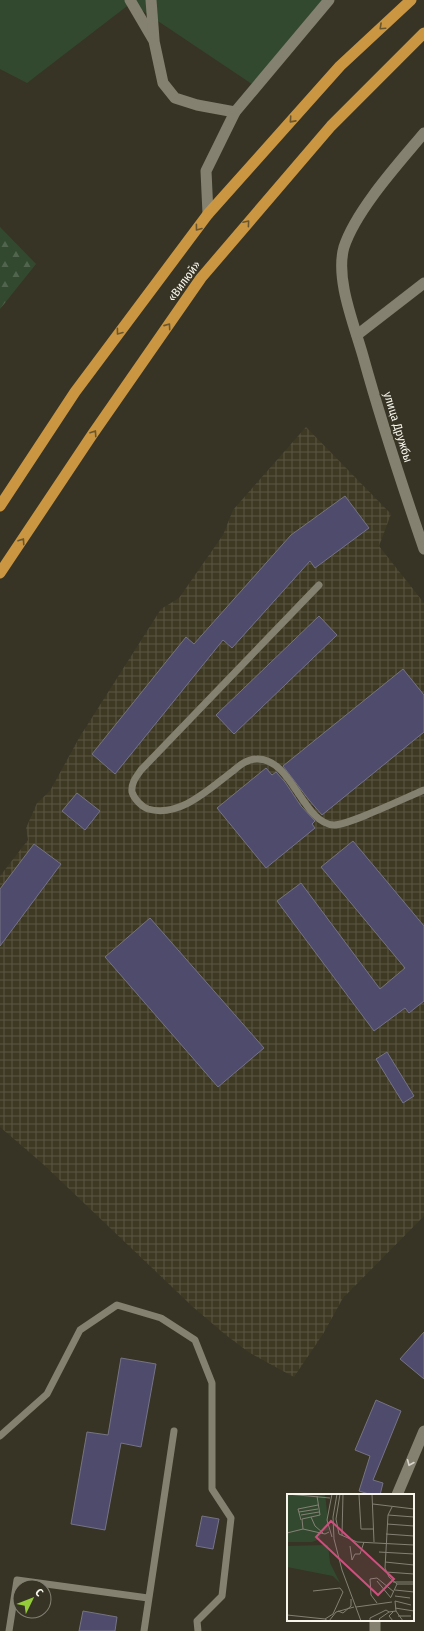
<svg xmlns="http://www.w3.org/2000/svg" width="424" height="1631" viewBox="0 0 424 1631" font-family="'Fira Sans Condensed',sans-serif">
<defs>
<pattern id="industrial-grid" width="8" height="8" patternUnits="userSpaceOnUse"><rect width="8" height="8" fill="#3e3923"/><path d="M0 4h8M4 0v8" fill="none" stroke="#5b5643"/></pattern>
<pattern id="forest-firs" width="22" height="20" patternUnits="userSpaceOnUse"><rect width="22" height="20" fill="#33492f"/><path d="M5 1l3.5 6h-7zM16 11l3.5 6h-7z" fill="#51644d"/></pattern>
</defs>
<rect width="100%" height="100%" fill="#373425"/>
<path fill="url(#industrial-grid)" d="M 306,427 L 391,514 L 379,546 L 424,603 L 424,1216 L 343,1298 L 323,1334 L 294,1377 L 250,1353 L 227,1336 L 193,1307 L 43,1164 L 0,1127 L 0,876 L 28,840 L 26,828 L 37,803 L 50,791 L 79,738 L 161,609 L 179,598 L 223,535 L 233,510 Z"/>
<path fill="url(#forest-firs)" d="M 0,227 L 36,264 L 0,309 Z"/>
<path fill="#33492f" d="M 0,0 L 333,0 L 258,88 L 131,3 L 27,83 L 0,69 Z"/>
<g fill="#4f4b6c" stroke="#757384">
<path d="M 345,496 L 369,528 L 315,568 L 310,561 L 232,648 L 223,640 L 115,774 L 92,754 L 186,637 L 194,644 L 291,535 Z"/>
<path d="M 319,616 L 337,635 L 234,734 L 216,715 Z"/>
<path d="M 403,669 L 424,695 L 424,732 L 322,815 L 309,800 L 283,766 Z"/>
<path d="M 266,768 L 272,775 L 276,772 L 285,782 L 301,806 L 315,821 L 312,824 L 315,828 L 266,868 L 217,808 Z"/>
<path d="M 77,793 L 100,811 L 85,830 L 62,811 Z"/>
<path d="M 353,841 L 424,926 L 424,1001 L 409,1013 L 405,1008 L 374,1031 L 277,901 L 301,883 L 380,989 L 405,968 L 321,867 Z"/>
<path d="M 34,844 L 61,864 L 0,946 L 0,889 Z"/>
<path d="M 150,918 L 264,1048 L 218,1087 L 105,957 Z"/>
<path d="M 387,1052 L 414,1096 L 403,1103 L 376,1059 Z"/>
<path d="M 424,1332 L 424,1379 L 400,1359 Z"/>
<path d="M 121,1358 L 156,1364 L 141,1447 L 121,1443 L 105,1530 L 71,1524 L 87,1432 L 108,1435 Z"/>
<path d="M 376,1400 L 401,1411 L 373,1480 L 383,1483 L 380,1495 L 372,1495 L 359,1491 L 370,1456 L 355,1450 Z"/>
<path d="M 202,1516 L 219,1519 L 213,1549 L 196,1546 Z"/>
<path d="M 83,1611 L 117,1617 L 115,1631 L 79,1631 Z"/>
</g>
<g fill="none" stroke-linecap="round" stroke-linejoin="round">
<g stroke="#848170" stroke-width="7">
<path d="M 319,585 L 141,770 C 136,777 131,783 132,792 C 134,799 142,807 148,809 C 180,818 209,789 233,771 C 240,765 247,759 257,759 C 292,758 303,824 334,825 C 349,825 407,797 424,790"/>
<path d="M 0,1436 L 47,1394 L 80,1330 L 117,1305 L 161,1318 L 195,1340 L 212,1383 L 212,1489 L 231,1518 L 222,1596 L 197,1621 L 198,1631"/>
<path d="M 9,1631 L 17,1580 L 148,1598"/>
<path d="M 144,1631 L 174,1431"/>
</g>
<g stroke="#848170" stroke-width="11">
<path d="M 130,0 L 154,41 L 163,83 L 175,98 L 197,105 L 235,112"/>
<path d="M 151,0 L 154,39"/>
<path d="M 424,133 C 399,163 356,210 344,247 C 335,279 354,324 363,356 C 381,421 402,485 424,549"/>
<path d="M 208,214 L 206,171 L 235,112 L 329,0"/>
<path d="M 357,335 L 424,283"/>
<path d="M 397,1495 L 424,1431"/>
<path d="M 375,1620 L 375,1631"/>
</g>
<g stroke="#ca9641" stroke-width="11">
<path d="M 0,506 L 75,392 L 208,214 L 340,66 L 411,0"/>
<path d="M 0,573 L 92,435 L 201,278 L 331,126 L 424,33"/>
</g>
</g>
<defs><path id="oneway-chevron" d="M-2-3.5L2.5 0L-2 3.5" fill="none" stroke-width="1.6" stroke-linecap="round" stroke-linejoin="round"/></defs>
<g stroke="#6a562f">
<use href="#oneway-chevron" transform="translate(382 27) rotate(137)"/>
<use href="#oneway-chevron" transform="translate(292 120) rotate(132)"/>
<use href="#oneway-chevron" transform="translate(247 223) rotate(-50)"/>
<use href="#oneway-chevron" transform="translate(198 228) rotate(127)"/>
<use href="#oneway-chevron" transform="translate(168 326) rotate(-55)"/>
<use href="#oneway-chevron" transform="translate(119 332) rotate(127)"/>
<use href="#oneway-chevron" transform="translate(94 433) rotate(-56)"/>
<use href="#oneway-chevron" transform="translate(22 541) rotate(-56)"/>
</g>
<use stroke="#dad8cc" href="#oneway-chevron" transform="translate(410 1463) rotate(113)"/>
<g text-anchor="middle" stroke-width="3.5" stroke-linejoin="round" paint-order="stroke">
<g font-size="12" fill="#f7f5eb" stroke="#373425">
<text transform="translate(184 281) rotate(-54)" y="4">«Вилюй»</text>
<text transform="translate(398 427) rotate(73)" y="4">улица Дружбы</text>
</g>
</g>
<g transform="translate(287 1494)">
<rect width="127" height="127" fill="#373425"/>
<path d="M 41,51 L 43,69 L 53,89 L 46,82 L 0,73 L 0,52 Z" fill="#33492f"/>
<path d="M 0,0 L 38,0 L 42,36 L 34,38 L 33,45 L 25,48 L 0,48 Z" fill="#33492f"/>
<path fill="none" stroke="#848174" stroke-width="1" d="M 0,0 L 43,4M 45,0 L 40,26 L 45,43M 50,0 L 46,23 L 47,45 L 55,76 L 74,127M 53,0 L 49,25 L 52,40 L 70,48 L 127,51M 85,0 L 87,48M 72,1 L 74,35 L 87,35M 30,2 L 33,21 L 24,23 L 28,32 L 36,39M 86,10 L 127,15M 105,13 L 101,21 L 98,74 L 102,83 L 110,90M 12,18 L 31,15M 14,21 L 32,18M 101,21 L 127,23M 14,26 L 11,15 L 31,11M 100,30 L 127,32M 16,35 L 15,25 L 24,23M 0,39 L 16,35 L 38,40 L 42,38M 99,40 L 127,42M 55,41 L 56,0M 63,52 L 65,66 L 68,60 L 73,60 L 77,48M 92,58 L 127,60M 98,68 L 127,71M 99,78 L 127,80M 90,87 L 104,104M 106,88 L 127,88M 108,96 L 127,98M 26,97 L 53,94 L 56,98 L 46,120 L 38,125 L 41,127M 108,102 L 123,104M 104,103 L 110,90 L 127,90M 90,109 L 84,101 L 83,85 L 90,84 L 107,98M 69,113 L 105,108M 108,114 L 127,117M 51,117 L 56,119 L 64,112 L 64,105M 106,118 L 102,122 L 106,127M 0,121 L 38,125M 111,122 L 124,122M 42,127 L 49,118 L 67,113M 83,127 L 83,124 L 99,116 L 102,118M 94,127 L 92,125 L 102,118 L 109,117M 116,127 L 109,117 L 108,107 L 124,111"/>
<path fill="#cf4f7f" fill-opacity="0.15" stroke="#cf4f7f" stroke-width="2" d="M 44,27 L 107,85 L 91,101 L 29,43 Z"/>
<rect width="127" height="127" fill="none" stroke="#f7f5eb" stroke-width="2"/>
</g>
<g transform="translate(32 1599) rotate(47)"><circle r="19" fill="#373425" stroke="#848174"/>
<path d="M0-3L7 15L0 10L-7 15Z" fill="#95cc3a"/>
<text y="-6" font-size="11" font-weight="bold" text-anchor="middle" fill="#f7f5eb">С</text>
</g>
</svg>
